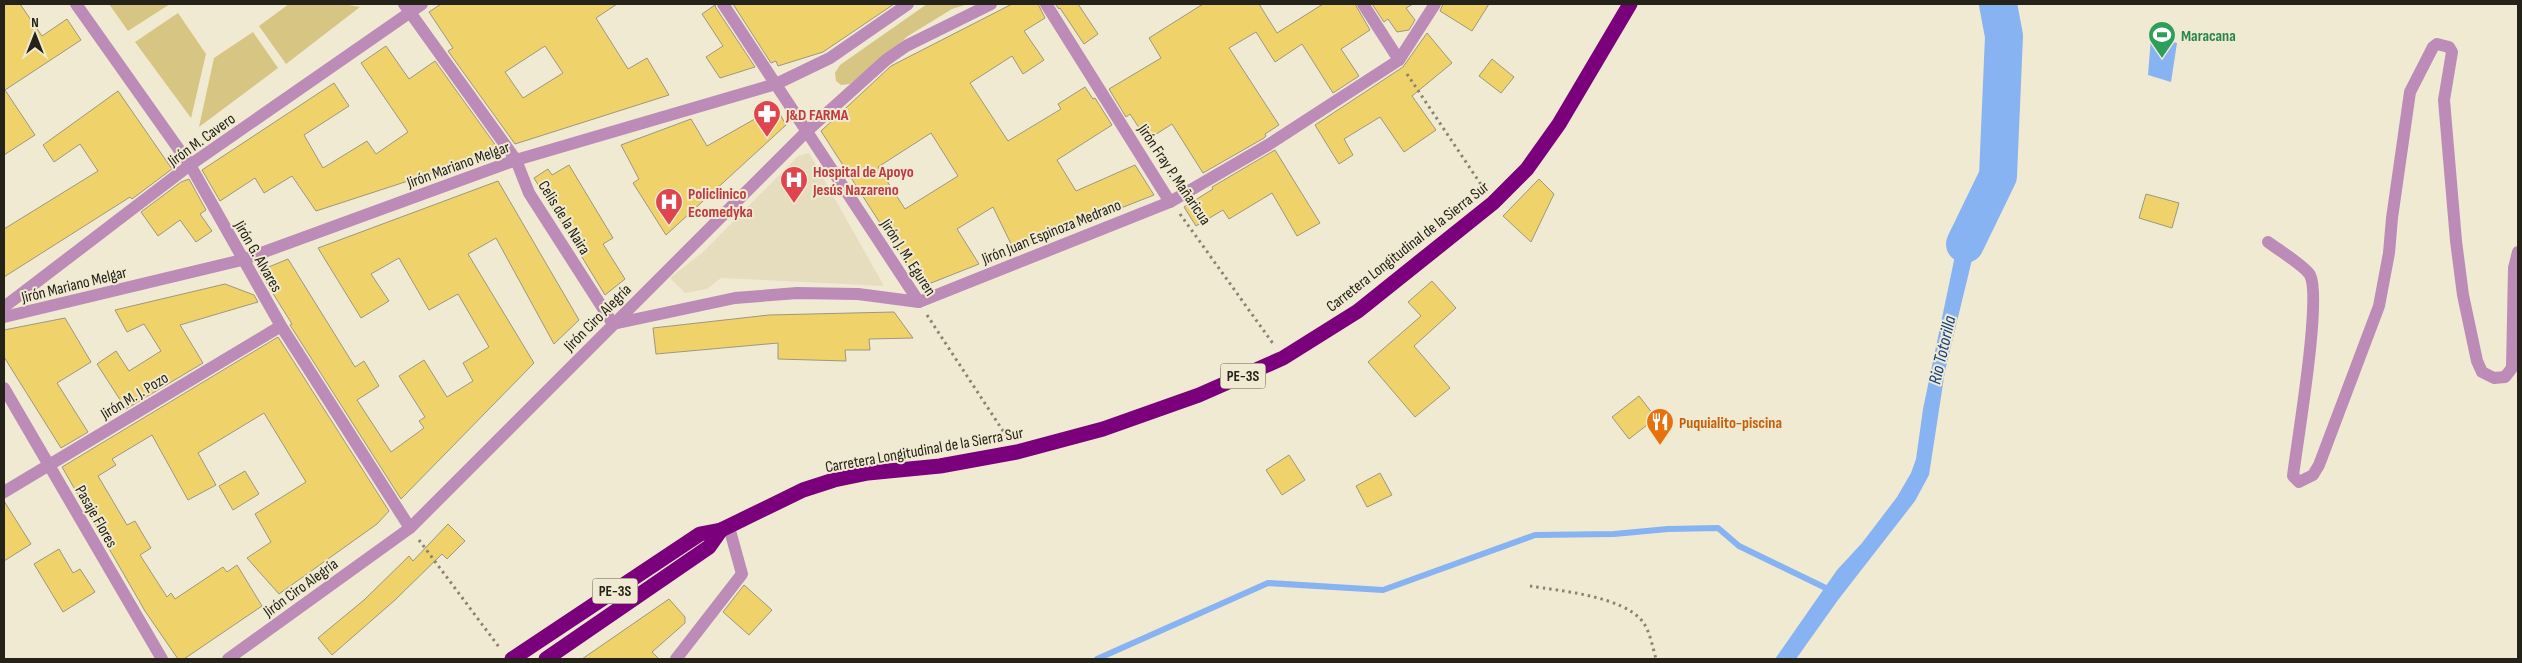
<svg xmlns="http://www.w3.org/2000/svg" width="2522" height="663" viewBox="0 0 2522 663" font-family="'Sofia Sans Condensed',sans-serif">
<rect width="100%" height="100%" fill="#f1ead2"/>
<path fill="#e6ddbf" d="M 809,153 L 884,286 L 721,278 L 707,289 L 685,293 L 670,278 L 703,252 L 798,156 Z"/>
<g fill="#d7c583">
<path d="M 109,4 L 170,4 L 128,31 Z"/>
<path d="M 289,4 L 343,4 L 360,7 L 286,64 L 259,26 Z"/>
<path d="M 927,4 L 968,4 L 952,9 L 908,36 L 850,84 L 841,85 L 836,81 L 835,73 L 840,65 Z"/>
<path d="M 178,13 L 206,54 L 191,118 L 135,42 Z"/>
<path d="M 253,32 L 278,68 L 199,127 L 214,58 Z"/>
</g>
<g fill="#88b3f2">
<path d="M 2151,37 L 2177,43 L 2171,82 L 2148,75 Z"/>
<path d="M 1975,198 L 1993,199 L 1978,235 L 1945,371 L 1929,475 L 1915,501 L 1838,600 L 1796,659 L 1775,659 L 1837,570 L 1862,543 L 1897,497 L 1911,473 L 1916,459 L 1923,409 L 1957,246 Z"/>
</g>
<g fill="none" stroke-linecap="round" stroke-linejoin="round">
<path stroke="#88b3f2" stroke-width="6" d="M 1097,659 L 1268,583 L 1383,590 L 1535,535 L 1614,534 L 1668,529 L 1718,528 L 1739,546 L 1832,591"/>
<path stroke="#88b3f2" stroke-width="38" d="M 1965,244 L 1998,176 L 2004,36 L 1998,4"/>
</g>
<g fill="#efd36a" stroke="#9d9781" fill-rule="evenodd">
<path d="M 4,4 L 20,4 L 42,36 L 67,19 L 81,40 L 5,90 L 35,135 L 4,155 Z"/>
<path d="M 441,4 L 617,4 L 596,18 L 628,69 L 647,58 L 669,95 L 515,144 L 448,51 L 453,48 L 429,12 ZM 545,46 L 563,73 L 523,98 L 505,72 Z"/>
<path d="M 733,4 L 894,4 L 823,52 L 778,66 L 776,61 L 771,63 Z"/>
<path d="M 1012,4 L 1038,4 L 1045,18 L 1024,31 L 1044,60 L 1023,74 L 1012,56 L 970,83 L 1008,141 L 1061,109 L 1058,104 L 1085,87 L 1093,99 L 1095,98 L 1112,125 L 1057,160 L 1076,191 L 1135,165 L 1154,195 L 1014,250 L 993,207 L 957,229 L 979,264 L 921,287 L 821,131 L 891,66 ZM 931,133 L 958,176 L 905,209 L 878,167 Z"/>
<path d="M 1055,4 L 1078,4 L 1098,34 L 1084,44 L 1060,8 L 1059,9 Z"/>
<path d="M 1203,4 L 1259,4 L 1277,33 L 1323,4 L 1355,4 L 1370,30 L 1341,49 L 1359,76 L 1333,93 L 1302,44 L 1275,62 L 1256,32 L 1229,48 L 1279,125 L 1265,134 L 1266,136 L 1264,138 L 1203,173 L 1172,124 L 1147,140 L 1130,114 L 1126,117 L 1109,89 L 1161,58 L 1149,38 Z"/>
<path d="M 1372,4 L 1413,4 L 1406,8 L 1415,20 L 1409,30 L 1397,32 L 1388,19 L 1384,22 Z"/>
<path d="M 1443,4 L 1489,4 L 1472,31 L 1440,11 Z"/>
<path d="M 715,5 L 716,8 L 755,67 L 720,78 L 706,57 L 723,46 L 702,14 Z"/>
<path d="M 1427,33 L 1452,63 L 1412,96 L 1436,130 L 1404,152 L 1380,117 L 1344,139 L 1353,155 L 1339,164 L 1315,125 L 1403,67 Z"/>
<path d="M 386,46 L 409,79 L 435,61 L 499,150 L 497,152 L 316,211 L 292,176 L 264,193 L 255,178 L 220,201 L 202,170 L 334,83 L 349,106 L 304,135 L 323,168 L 367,141 L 376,154 L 408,132 L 361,63 Z"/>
<path d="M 1492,59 L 1514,77 L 1501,93 L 1479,76 Z"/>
<path d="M 118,91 L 172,169 L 132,199 L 130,197 L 4,277 L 4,229 L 98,171 L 80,144 L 54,162 L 43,145 Z"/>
<path d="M 776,107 L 786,125 L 666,235 L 633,183 L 639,179 L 621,145 L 691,119 L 707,146 Z"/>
<path d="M 1275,150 L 1320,223 L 1297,236 L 1272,193 L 1229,219 L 1223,210 L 1196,226 L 1184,207 L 1213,189 L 1212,187 Z"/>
<path d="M 569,165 L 613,238 L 603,244 L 625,279 L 605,295 L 534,178 L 548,169 L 552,175 Z"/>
<path d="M 189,179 L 206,210 L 200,214 L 212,231 L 196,242 L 180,220 L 158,236 L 141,212 L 181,182 Z"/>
<path d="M 1539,179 L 1554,194 L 1531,242 L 1503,216 Z"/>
<path d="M 498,181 L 579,320 L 554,344 L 496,238 L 468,254 L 534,363 L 401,499 L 290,325 L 292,324 L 259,271 L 288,259 L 355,367 L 364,361 L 379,386 L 357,400 L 391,452 L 424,428 L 419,421 L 425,417 L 399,376 L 424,360 L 447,397 L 473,381 L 463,363 L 489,347 L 458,294 L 429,310 L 399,258 L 371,274 L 389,301 L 361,318 L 318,248 Z"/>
<path d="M 2146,194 L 2179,203 L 2172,228 L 2139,218 Z"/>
<path d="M 1432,281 L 1456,308 L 1414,346 L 1450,388 L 1415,417 L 1368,362 L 1421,316 L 1408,302 Z"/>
<path d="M 225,284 L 254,295 L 258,302 L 180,325 L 203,363 L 126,409 L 97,364 L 116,351 L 129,371 L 161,351 L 144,324 L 127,332 L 115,310 Z"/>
<path d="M 894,312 L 913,338 L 869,339 L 870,350 L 845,350 L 846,361 L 778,359 L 778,343 L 656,354 L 653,328 L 769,315 Z"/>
<path d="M 65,318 L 91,362 L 57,383 L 88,432 L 61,448 L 4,357 L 4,330 Z"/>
<path d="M 278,337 L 389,511 L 377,524 L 279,594 L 247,558 L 271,542 L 255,514 L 306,482 L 264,413 L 198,453 L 216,485 L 188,500 L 152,435 L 112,459 L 116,465 L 98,476 L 127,525 L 135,521 L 151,548 L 140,555 L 167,597 L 171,593 L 175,599 L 223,567 L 227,572 L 237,565 L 262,606 L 184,659 L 178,659 L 145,611 L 62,467 Z"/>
<path d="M 1639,396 L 1656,418 L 1629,439 L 1612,417 Z"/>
<path d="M 1289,455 L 1305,480 L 1282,495 L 1266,470 Z"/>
<path d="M 245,471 L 259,494 L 233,510 L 219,486 Z"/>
<path d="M 1380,473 L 1392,495 L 1367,507 L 1356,486 Z"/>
<path d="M 4,501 L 31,544 L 4,561 Z"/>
<path d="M 448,524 L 465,541 L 447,559 L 442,554 L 395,600 L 332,655 L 318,638 L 364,600 L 409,556 L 413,561 Z"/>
<path d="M 59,549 L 73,573 L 80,569 L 95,592 L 63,612 L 34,564 Z"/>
<path d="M 744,585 L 772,610 L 749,635 L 723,612 Z"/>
<path d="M 669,599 L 685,617 L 685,623 L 652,652 L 659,659 L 582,659 Z"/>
</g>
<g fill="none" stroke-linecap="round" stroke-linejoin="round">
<g stroke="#888473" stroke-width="3" stroke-dasharray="2.5 4" stroke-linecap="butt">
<path d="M 1407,74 L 1484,189"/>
<path d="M 1180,214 L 1274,345"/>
<path d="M 927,315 L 1007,437"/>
<path d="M 419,540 L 499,647"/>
<path d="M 1530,586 C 1561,591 1623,596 1643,622 C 1650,632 1653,648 1656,659"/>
</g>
<g stroke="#bc8bb8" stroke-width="12">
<path d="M 76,4 L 190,165 L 281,326 L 410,528"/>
<path d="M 404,4 L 516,160 L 529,193 L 613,324 L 735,298 L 797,293 L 858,294 L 919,302 L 1170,202 L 1268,145 L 1399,60 L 1435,4"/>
<path d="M 723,4 L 919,302"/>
<path d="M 1046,4 L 1170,202"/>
<path d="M 1363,4 L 1399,60"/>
<path d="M 2268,242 C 2277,249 2305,266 2310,275 C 2322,298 2297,442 2293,476 L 2299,482 L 2313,475 L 2319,465 L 2379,306 L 2389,253 L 2392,218 L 2410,92 L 2433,47 L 2437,44 L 2449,47 L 2452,52 L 2444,100 L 2456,241 L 2463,295 L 2477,361 L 2482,372 L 2494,378 L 2505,377 L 2512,368 L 2514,268 L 2518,252"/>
<path d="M 4,307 L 190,165 L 422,4"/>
<path d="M 4,317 L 242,260 L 516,160 L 776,84 L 830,58 L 908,4"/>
<path d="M 4,388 L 162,659"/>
<path d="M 4,492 L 281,326"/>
<path d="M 228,659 L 410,528 L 807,131 L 886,60 L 906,46 L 991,4"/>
<path d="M 676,659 L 742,574 L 729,527"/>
</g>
<g stroke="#7b007b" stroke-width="15">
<path d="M 512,659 L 700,534 L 721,530 L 803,490 L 834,480 L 868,473 L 940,466 L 1017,452 L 1103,429 L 1199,395 L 1283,358 L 1358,311 L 1493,203 L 1527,169 L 1559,124 L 1630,4"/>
<path d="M 546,659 L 709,547 L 721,530"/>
</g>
</g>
<defs>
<symbol id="stadium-pin" viewBox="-11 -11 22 30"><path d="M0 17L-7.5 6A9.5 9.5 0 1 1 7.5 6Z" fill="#2e9e5b" stroke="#f1ead2"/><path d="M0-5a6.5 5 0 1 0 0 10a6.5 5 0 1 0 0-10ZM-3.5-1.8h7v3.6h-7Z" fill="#fff"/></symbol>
<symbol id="pharmacy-pin" viewBox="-11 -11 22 30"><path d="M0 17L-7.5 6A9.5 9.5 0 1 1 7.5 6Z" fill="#e0444e" stroke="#f1ead2"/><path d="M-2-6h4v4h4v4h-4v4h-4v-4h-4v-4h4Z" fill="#fff"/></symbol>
<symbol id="hospital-pin" viewBox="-11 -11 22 30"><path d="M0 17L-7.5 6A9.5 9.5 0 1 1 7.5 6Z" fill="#e0444e" stroke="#f1ead2"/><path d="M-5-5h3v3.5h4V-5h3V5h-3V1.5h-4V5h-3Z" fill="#fff"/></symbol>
<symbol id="restaurant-pin" viewBox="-11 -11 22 30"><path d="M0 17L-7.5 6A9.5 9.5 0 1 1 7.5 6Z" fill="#e8710a" stroke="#f1ead2"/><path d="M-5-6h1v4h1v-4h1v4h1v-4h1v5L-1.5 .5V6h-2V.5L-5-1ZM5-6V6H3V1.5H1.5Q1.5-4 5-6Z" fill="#fff"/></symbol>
</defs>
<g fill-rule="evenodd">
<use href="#stadium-pin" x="2146" y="19" width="32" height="43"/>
<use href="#pharmacy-pin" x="751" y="98" width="32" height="43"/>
<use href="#hospital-pin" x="778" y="164" width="32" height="43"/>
<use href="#hospital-pin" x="653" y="186" width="32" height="43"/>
<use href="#restaurant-pin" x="1644" y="406" width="32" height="43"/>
</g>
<g text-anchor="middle" stroke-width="4" stroke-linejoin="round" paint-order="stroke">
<g fill="#f1ead2" stroke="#625e50" stroke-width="1">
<rect x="1220.5" y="363.5" width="45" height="25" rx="4"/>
<rect x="592.5" y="578.5" width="45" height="25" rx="4"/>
</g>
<g font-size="15" font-weight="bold" fill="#242219">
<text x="1243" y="381">PE-3S</text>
<text x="615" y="596">PE-3S</text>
</g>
<g font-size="16" font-weight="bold" fill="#27864d" stroke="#f1ead2" text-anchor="start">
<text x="2181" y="41">Maracana</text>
</g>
<g font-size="16" font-weight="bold" fill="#be3a42" stroke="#f1ead2" text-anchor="start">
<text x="786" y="120">J&amp;D FARMA</text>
<text x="813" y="177">Hospital de Apoyo<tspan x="813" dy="18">Jesús Nazareno</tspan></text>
<text x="688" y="199">Policlinico<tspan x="688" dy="18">Ecomedyka</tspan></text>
</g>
<g font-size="16" fill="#242219" stroke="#f1ead2">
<text transform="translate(201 139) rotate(-36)" y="6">Jirón M. Cavero</text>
<text transform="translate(458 164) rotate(-20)" y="6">Jirón Mariano Melgar</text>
<text transform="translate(1175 174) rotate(56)" y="6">Jirón Fray P. Mañaricua</text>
<text transform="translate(565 217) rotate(58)" y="6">Celis de la Naira</text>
<text transform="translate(1051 231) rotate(-22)" y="6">Jirón Juan Espinoza Medrano</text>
<text transform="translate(1407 246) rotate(-38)" y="6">Carretera Longitudinal de la Sierra Sur</text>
<text transform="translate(259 256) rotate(60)" y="6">Jirón G. Alvares</text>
<text transform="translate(909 257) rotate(57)" y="6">Jirón J. M. Eguren</text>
<text transform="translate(74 284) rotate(-14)" y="6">Jirón Mariano Melgar</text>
<text transform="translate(597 317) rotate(-45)" y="6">Jirón Ciro Alegría</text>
<text transform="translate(134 395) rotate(-31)" y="6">Jirón M. J. Pozo</text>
<text transform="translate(924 449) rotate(-10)" y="6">Carretera Longitudinal de la Sierra Sur</text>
<text transform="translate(97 516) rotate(60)" y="6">Pasaje Flores</text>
<text transform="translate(300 587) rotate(-36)" y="6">Jirón Ciro Alegría</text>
</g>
<g font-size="16" font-weight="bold" fill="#c56008" stroke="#f1ead2" text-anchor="start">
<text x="1679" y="428">Puquialito-piscina</text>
</g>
<g font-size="18" font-style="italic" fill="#0d4085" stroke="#f1ead2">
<text transform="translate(1942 350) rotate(-77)" y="6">Rio Totorilla</text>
</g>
</g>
<rect width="2522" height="663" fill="none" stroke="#242219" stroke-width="10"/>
<g transform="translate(35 35)" stroke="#f1ead2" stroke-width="4" paint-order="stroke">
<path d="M0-4L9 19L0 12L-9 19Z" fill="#242219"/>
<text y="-8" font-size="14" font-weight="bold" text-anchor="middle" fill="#242219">N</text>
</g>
</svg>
